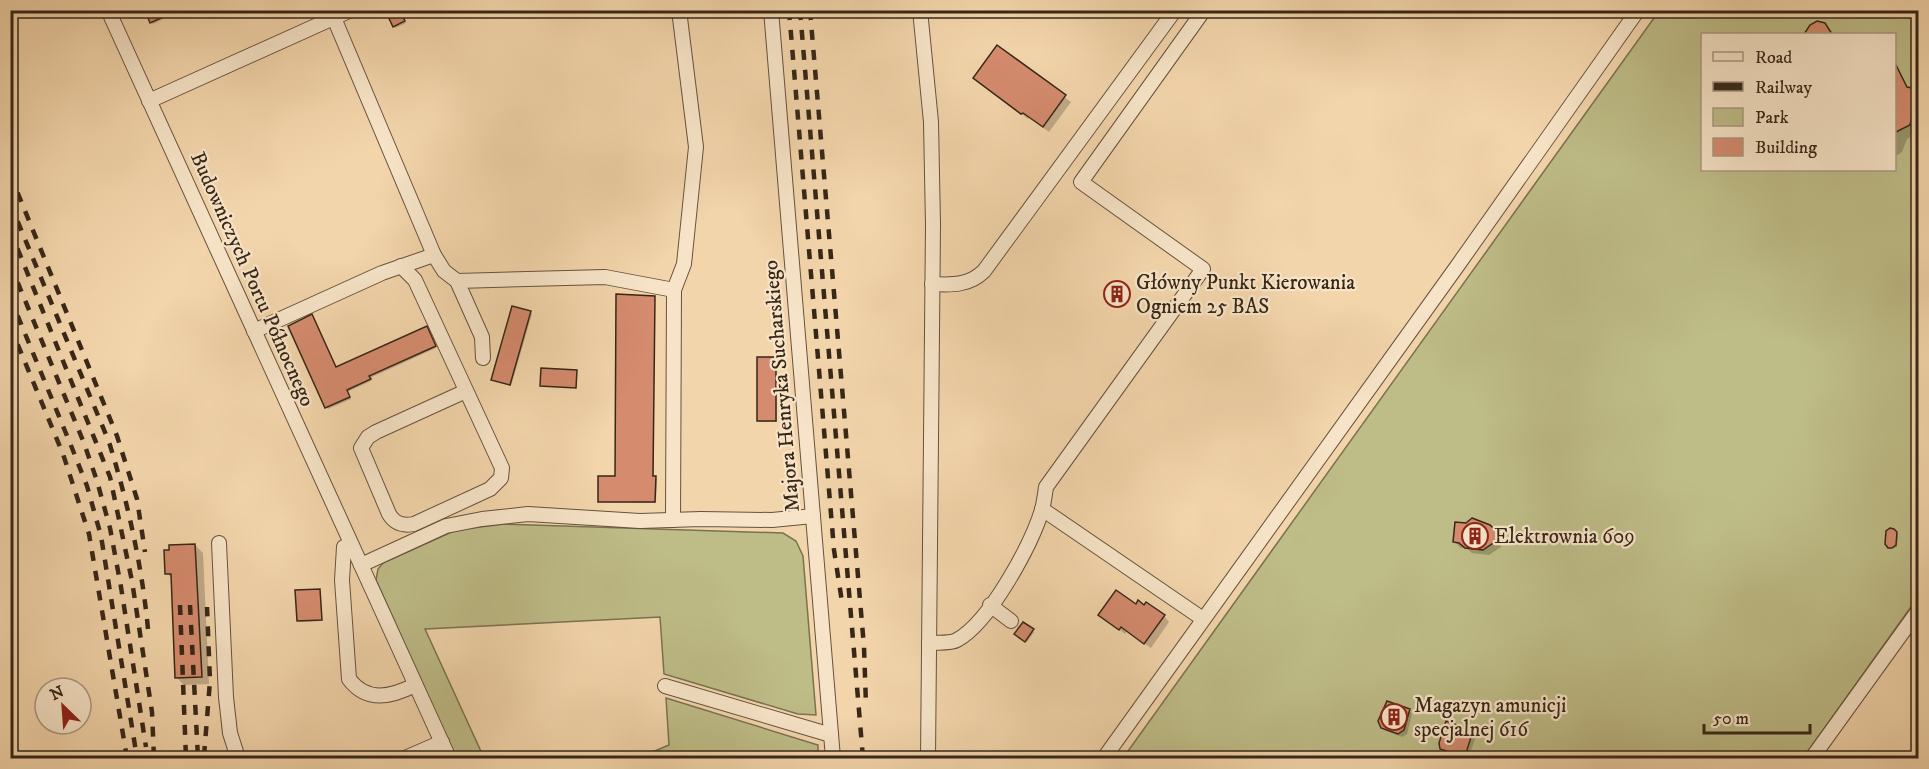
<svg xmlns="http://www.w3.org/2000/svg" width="1929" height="769" viewBox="0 0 1929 769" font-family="'IM FELL DW Pica',serif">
<rect width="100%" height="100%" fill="#f3d5ab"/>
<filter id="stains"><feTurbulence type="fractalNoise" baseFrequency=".00333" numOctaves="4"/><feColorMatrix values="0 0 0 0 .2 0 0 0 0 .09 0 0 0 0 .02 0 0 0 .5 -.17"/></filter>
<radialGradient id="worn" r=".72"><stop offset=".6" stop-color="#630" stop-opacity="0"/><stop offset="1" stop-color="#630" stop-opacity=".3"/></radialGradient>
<g fill="#bebc87" stroke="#7a7250" stroke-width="1.5" fill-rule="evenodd">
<path d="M 1659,11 L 1918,11 L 1918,597 L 1803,758 L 1123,758 ZM 1702,34 L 1894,34 L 1894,170 L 1702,170 Z"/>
<path d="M 504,524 L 783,533 L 796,541 L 803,556 L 816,715 L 798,714 L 664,674 L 660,617 L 425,629 L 484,758 L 456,758 L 376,580 L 378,569 L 383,563 L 456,530 Z"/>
<path d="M 666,698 L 818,745 L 818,758 L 638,758 L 669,745 Z"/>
</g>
<g fill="#0003">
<path d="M 164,10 L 167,17 L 153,24 L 151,22 Z"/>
<path d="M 231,10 L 242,10 L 244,15 L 236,19 Z"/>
<path d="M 400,10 L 406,23 L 395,28 L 394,26 Z"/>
<path d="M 1811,26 L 1827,27 L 1835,34 L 1809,34 Z"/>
<path d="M 997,47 L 1071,102 L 1049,132 L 1029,117 L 1028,119 L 981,83 Z"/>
<path d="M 1894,76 L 1911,90 L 1918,92 L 1917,133 L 1907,139 L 1902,152 L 1896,156 L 1894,155 Z"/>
<path d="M 654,297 L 654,478 L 657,479 L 656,503 L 600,502 L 599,501 L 616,477 Z"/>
<path d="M 530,313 L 532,314 L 511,386 L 495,381 L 493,380 Z"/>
<path d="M 290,326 L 337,369 L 428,330 L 436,348 L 370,378 L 371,381 L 347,392 L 351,399 L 328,409 Z"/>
<path d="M 775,358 L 777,422 L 760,422 L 758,421 Z"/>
<path d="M 577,371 L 577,388 L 542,385 Z"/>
<path d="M 1894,530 L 1898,535 L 1897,547 L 1891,548 L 1886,544 Z"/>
<path d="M 1496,532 L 1502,539 L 1501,547 L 1489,555 L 1472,553 L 1466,548 L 1461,548 L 1455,542 Z"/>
<path d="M 195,545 L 203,553 L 209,684 L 184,685 L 176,677 L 172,579 L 167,573 Z"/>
<path d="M 320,591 L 322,621 L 300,622 L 298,620 Z"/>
<path d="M 1136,606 L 1164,616 L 1169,622 L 1151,648 L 1127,631 L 1125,634 L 1100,615 Z"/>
<path d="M 1024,624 L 1034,632 L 1027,642 L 1016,634 Z"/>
<path d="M 1409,710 L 1412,714 L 1407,734 L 1402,737 L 1386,731 L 1382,727 Z"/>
<path d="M 1472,732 L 1476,736 L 1469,756 L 1464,758 L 1446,752 L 1442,748 Z"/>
</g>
<g fill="#d58b6e" stroke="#372718" stroke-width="1.5">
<path d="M 145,10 L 179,10 L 150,23 Z"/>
<path d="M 385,10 L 400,10 L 405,21 L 393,27 Z"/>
<path d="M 1817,21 L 1825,23 L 1832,34 L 1804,34 L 1810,25 Z"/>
<path d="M 997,45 L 1066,95 L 1043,127 L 1023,113 L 1021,114 L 973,78 Z"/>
<path d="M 1894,61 L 1907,87 L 1918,89 L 1918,110 L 1913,113 L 1910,125 L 1894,133 Z"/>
<path d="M 616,294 L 655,296 L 653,476 L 656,476 L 655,502 L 598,502 L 598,476 L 615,476 Z"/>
<path d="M 512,306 L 531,311 L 510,385 L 491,380 Z"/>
<path d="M 312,314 L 336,367 L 427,326 L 436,346 L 369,376 L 371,379 L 347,390 L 350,397 L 325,408 L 288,326 Z"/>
<rect x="757" y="357" width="19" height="64"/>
<path d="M 541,368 L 577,370 L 576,388 L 540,386 Z"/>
<path d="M 1472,518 L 1490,525 L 1497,532 L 1496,541 L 1483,550 L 1465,548 L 1459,543 L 1453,542 L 1455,522 L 1466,523 Z"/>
<path d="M 1890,528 L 1894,529 L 1897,532 L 1896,545 L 1892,548 L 1888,548 L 1885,544 L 1886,531 Z"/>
<path d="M 195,544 L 202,677 L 175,678 L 171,574 L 165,574 L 164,550 L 169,550 L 169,545 Z"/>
<path d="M 320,589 L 322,620 L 297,621 L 295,590 Z"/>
<path d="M 1116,590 L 1136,604 L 1138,600 L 1144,605 L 1146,602 L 1165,615 L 1144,644 L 1121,627 L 1119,630 L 1098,615 Z"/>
<path d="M 1023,622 L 1034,629 L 1025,642 L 1014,634 Z"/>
<path d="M 1387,701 L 1410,709 L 1404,730 L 1398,734 L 1381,728 L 1378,721 Z"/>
<path d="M 1446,721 L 1473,731 L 1466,753 L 1460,755 L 1440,749 L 1439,743 Z"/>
</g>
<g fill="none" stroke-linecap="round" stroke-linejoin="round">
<defs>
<g id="minor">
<path d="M 108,10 L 449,758"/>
<path d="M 771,10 L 833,758"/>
<path d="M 920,10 L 931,122 L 933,225 L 928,758"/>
<path d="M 334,18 L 434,255 L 444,271 L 457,281 L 605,277 L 674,290 L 673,520"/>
<path d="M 149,101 L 351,10"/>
<path d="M 401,266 L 415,280 L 502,468 L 501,478 L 490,489 L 414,524 C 403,526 395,524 389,514 L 361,448 L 368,437 L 376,432 L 466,391"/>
<path d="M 457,281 L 482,337 L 483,358"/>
<path d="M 932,284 C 951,285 969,286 984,271 L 1175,10"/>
<path d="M 674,290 L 684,264 L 696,147 L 679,10"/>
<path d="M 254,331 L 382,273 L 434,255"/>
<path d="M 1042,509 L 1203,619"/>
<path d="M 219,543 L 226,697 L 230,733 L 238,758"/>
<path d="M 350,544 L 344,547 L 342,580 L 349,679 C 367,703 391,697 415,685"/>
<path d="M 361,565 L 446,526 L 482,519 L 528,514 L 640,521 L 701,519 L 772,520 L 813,516"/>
<path d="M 990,605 L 1011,621"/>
<path d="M 929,643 C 938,642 950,644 957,640 C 990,622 1031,545 1042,510 C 1044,502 1045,494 1046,487 L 1203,269 L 1081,182 L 1204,10"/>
<path d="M 665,686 L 831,735"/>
<path d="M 405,758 L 442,742"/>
<path d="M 1104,758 L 1458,265 L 1638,10"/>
<path d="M 1812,758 L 1918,611"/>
</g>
</defs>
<use href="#minor" stroke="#66523d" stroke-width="16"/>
<use href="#minor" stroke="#f7e4c8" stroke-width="14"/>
<g stroke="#372718" stroke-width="4.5" stroke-dasharray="10 10" stroke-linecap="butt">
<path d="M 789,10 L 834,550 L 842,602"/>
<path d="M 800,10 L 863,758"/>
<path d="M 810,10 L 864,647 L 866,705"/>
<path d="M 10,174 L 117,436 L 137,499 L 145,552"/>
<path d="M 10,203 L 109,442 C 128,503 142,566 148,629"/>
<path d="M 10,230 L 110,477 L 132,581 L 152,712 L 154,758"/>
<path d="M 10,264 L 84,443 L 97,481 L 110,528 L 121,587 L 146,747"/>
<path d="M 10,297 L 72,448 L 87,486 L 101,536 L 137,758"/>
<path d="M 10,326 L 63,454 L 89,534 L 127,758"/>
<path d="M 180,605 L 186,758"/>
<path d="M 190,605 L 198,758"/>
<path d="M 204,756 L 210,681 L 207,607"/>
</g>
</g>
<defs>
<symbol id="building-ring" viewBox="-11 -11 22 22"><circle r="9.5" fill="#f7e4c8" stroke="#8f2418" stroke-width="1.5"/><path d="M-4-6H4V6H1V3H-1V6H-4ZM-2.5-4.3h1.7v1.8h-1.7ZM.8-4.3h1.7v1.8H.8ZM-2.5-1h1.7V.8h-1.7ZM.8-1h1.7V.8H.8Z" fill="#8f2418"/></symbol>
</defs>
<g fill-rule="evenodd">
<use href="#building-ring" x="1102" y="279" width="30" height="30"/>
<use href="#building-ring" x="1460" y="521" width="30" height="30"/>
<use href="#building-ring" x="1379" y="702" width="30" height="30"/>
</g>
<g text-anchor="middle" stroke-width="4.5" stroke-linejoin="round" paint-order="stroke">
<g font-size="21" fill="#372718" stroke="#f7e4c8">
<text transform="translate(253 279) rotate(66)" y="7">Budowniczych Portu Północnego</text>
<text transform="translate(781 386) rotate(-95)" y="7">Majora Henryka Sucharskiego</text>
</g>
<g font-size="21" fill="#372718" stroke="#f7e4c8" text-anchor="start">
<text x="1136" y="289">Główny Punkt Kierowania<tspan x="1136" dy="24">Ogniem 25 BAS</tspan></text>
<text x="1494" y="543">Elektrownia 609</text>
<text x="1414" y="712">Magazyn amunicji<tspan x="1414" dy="24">specjalnej 616</tspan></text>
</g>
</g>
<rect width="1929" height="769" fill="none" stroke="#f3d5ab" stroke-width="36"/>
<rect x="12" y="12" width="1905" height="745" fill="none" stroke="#372718" stroke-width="3"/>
<rect x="18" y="18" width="1893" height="733" fill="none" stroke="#372718" stroke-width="1.5"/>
<rect x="1701" y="33" width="195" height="138" fill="#f7e4c8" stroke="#aa9882" stroke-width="1.5"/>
<rect x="1713" y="52" width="30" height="9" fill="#f7e4c8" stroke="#aa9882" stroke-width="1.5"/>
<text x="1755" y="63" font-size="18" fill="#372718">Road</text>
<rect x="1713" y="82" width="30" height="9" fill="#372718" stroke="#aa9882" stroke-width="1.5"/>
<text x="1755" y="93" font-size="18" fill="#372718">Railway</text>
<rect x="1713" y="108" width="30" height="18" fill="#bebc87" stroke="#aa9882" stroke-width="1.5"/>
<text x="1755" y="123" font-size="18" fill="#372718">Park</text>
<rect x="1713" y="138" width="30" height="18" fill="#d58b6e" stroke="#aa9882" stroke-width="1.5"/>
<text x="1755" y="153" font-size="18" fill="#372718">Building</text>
<g transform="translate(63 706) rotate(335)"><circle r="28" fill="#f7e4c8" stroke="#aa9882" stroke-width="1.5"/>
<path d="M0-4.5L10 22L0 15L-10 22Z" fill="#8f2418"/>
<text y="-9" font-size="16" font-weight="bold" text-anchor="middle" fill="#372718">N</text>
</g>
<path d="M1704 724v9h106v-9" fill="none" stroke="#372718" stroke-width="3"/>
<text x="1713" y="724" font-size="18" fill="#372718" stroke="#f7e4c8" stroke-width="4.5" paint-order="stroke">50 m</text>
<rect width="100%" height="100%" filter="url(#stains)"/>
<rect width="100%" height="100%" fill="url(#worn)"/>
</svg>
